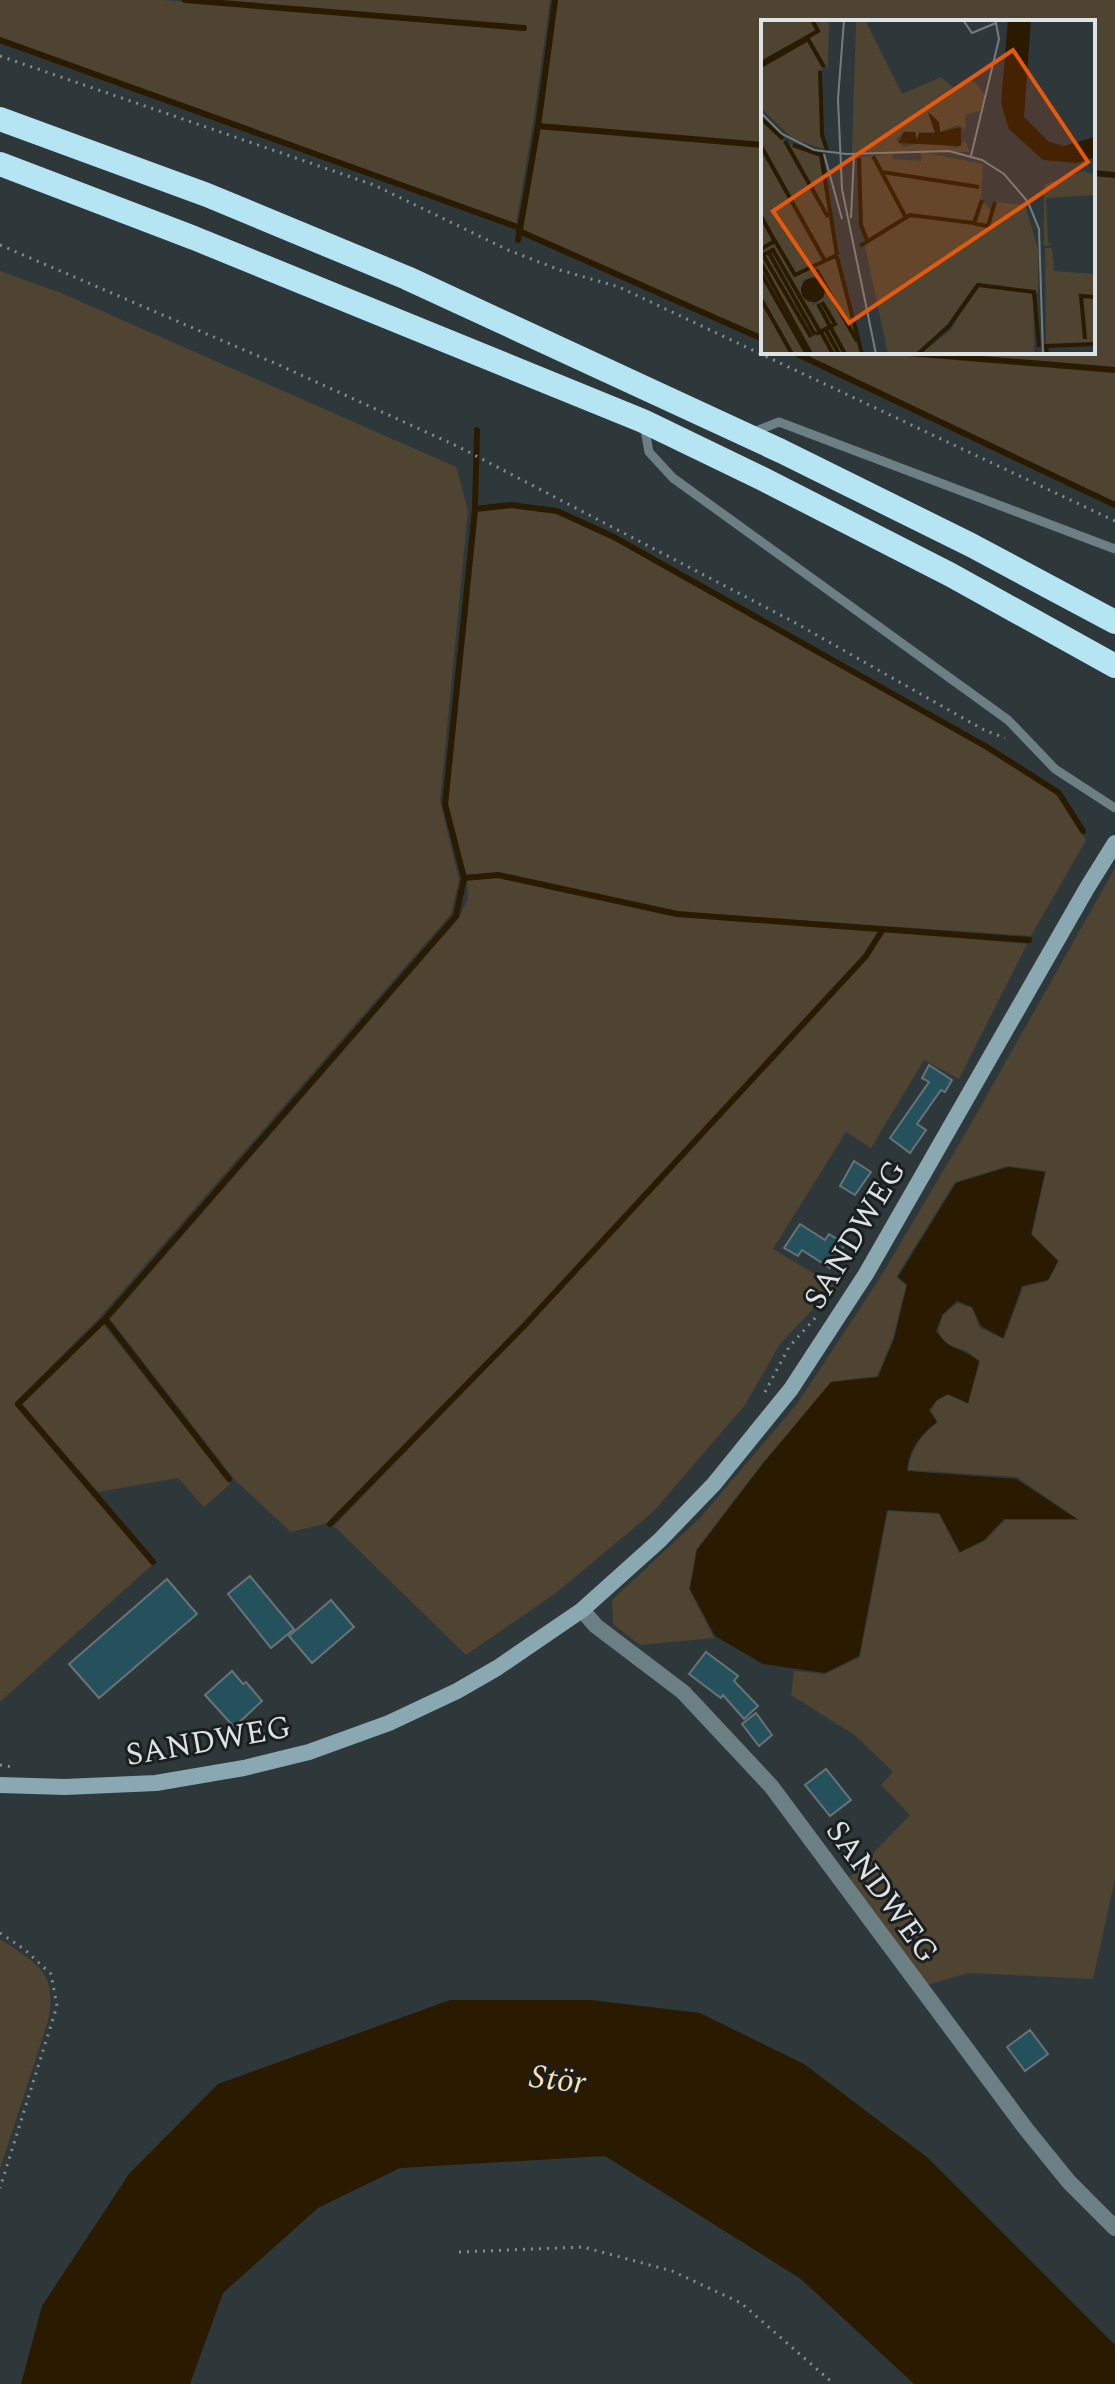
<svg xmlns="http://www.w3.org/2000/svg" width="1115" height="2384" viewBox="0 0 1115 2384" font-family="Spectral,serif">
<rect width="100%" height="100%" fill="#2e383b"/>
<g fill="#4e4431">
<path d="M 0,0 L 164,0 L 524,29 L 524,26 L 205,0 L 550,0 L 533,123 L 516,224 L 0,40 Z"/>
<path d="M 558,0 L 1115,0 L 1115,173 L 1093,171 L 1093,22 L 763,22 L 763,143 L 541,124 Z"/>
<path d="M 540,129 L 763,147 L 763,337 L 523,230 Z"/>
<path d="M 1093,175 L 1115,177 L 1115,369 L 910,352 L 1093,352 Z"/>
<path d="M 0,271 L 61,293 L 456,467 L 468,510 L 440,801 L 459,880 L 451,914 L 98,1319 L 14,1404 L 152,1565 L 0,1702 Z"/>
<path d="M 796,352 L 895,353 L 1115,371 L 1115,503 Z"/>
<path d="M 511,507 L 555,513 L 613,540 L 985,748 L 1056,794 L 1086,840 L 1031,936 L 679,912 L 499,873 L 466,876 L 448,805 L 478,511 Z"/>
<path d="M 1115,868 L 1115,1879 L 1093,1979 L 969,1973 L 927,1985 L 848,1879 L 910,1815 L 881,1785 L 893,1772 L 856,1736 L 791,1695 L 794,1671 L 825,1674 L 860,1657 L 888,1511 L 939,1514 L 959,1553 L 985,1541 L 1005,1520 L 1079,1520 L 1017,1477 L 908,1470 C 911,1449 921,1435 938,1422 L 931,1411 L 937,1400 L 948,1395 L 968,1404 L 980,1362 L 967,1351 L 946,1344 L 938,1331 L 943,1315 L 957,1303 L 972,1308 L 980,1328 L 1004,1339 L 1023,1287 L 1048,1281 L 1059,1261 L 1032,1235 L 1046,1171 L 1008,1166 L 955,1182 L 896,1277 L 906,1285 L 893,1338 L 877,1376 L 831,1382 L 761,1465 L 696,1550 L 689,1589 L 714,1638 L 640,1645 L 613,1624 L 612,1600 L 700,1518 L 797,1404 L 880,1278 L 969,1127 Z"/>
<path d="M 498,877 L 677,916 L 879,932 L 865,954 L 523,1325 L 328,1523 L 291,1532 L 235,1480 L 110,1319 L 459,918 L 468,899 L 467,880 Z"/>
<path d="M 883,931 L 1027,944 L 959,1079 L 924,1060 L 871,1148 L 846,1132 L 773,1249 L 838,1288 L 810,1312 L 780,1344 L 745,1405 L 653,1512 L 557,1592 L 466,1655 L 334,1526 L 525,1328 L 867,957 Z"/>
<path d="M 103,1324 L 230,1484 L 204,1507 L 178,1478 L 98,1492 L 20,1405 Z"/>
<path d="M 0,1939 C 37,1964 58,1972 48,2021 L 0,2169 Z"/>
</g>
<g fill="#291a00">
<path d="M 1008,1167 L 1045,1172 L 1031,1234 L 1058,1261 L 1048,1280 L 1022,1286 L 1003,1338 L 981,1326 L 972,1307 L 957,1301 L 942,1315 L 936,1331 C 949,1351 961,1347 979,1361 L 968,1403 L 948,1394 L 937,1400 L 929,1410 L 937,1422 C 920,1435 909,1449 907,1471 L 1016,1479 L 1077,1519 L 1004,1519 L 984,1540 L 960,1552 L 939,1513 L 887,1510 L 859,1656 L 825,1673 L 763,1664 L 715,1636 L 690,1589 L 697,1550 L 762,1465 L 831,1382 L 878,1377 L 894,1339 L 907,1285 L 898,1277 L 956,1183 Z"/>
<path d="M 450,2000 L 591,2000 L 700,2013 L 804,2064 L 928,2158 L 1115,2345 L 1115,2384 L 914,2384 L 801,2279 L 605,2156 L 400,2168 L 318,2208 L 223,2293 L 190,2384 L 21,2384 L 42,2306 L 129,2174 L 218,2084 Z"/>
</g>
<g fill="none" stroke-linecap="round" stroke-linejoin="round">
<g stroke="#291a00" stroke-width="6">
<path d="M 185,0 L 524,28"/>
<path d="M 0,40 L 520,228"/>
<path d="M 538,126 L 763,145"/>
<path d="M 1093,173 L 1115,175"/>
<path d="M 519,231 L 763,339"/>
<path d="M 518,240 L 538,126 L 555,0"/>
<path d="M 793,352 L 1115,505"/>
<path d="M 896,352 L 1115,370"/>
<path d="M 475,509 L 511,505 L 557,511 L 614,537 L 987,747 L 1059,793 L 1083,831"/>
<path d="M 464,878 L 498,875 L 677,914 L 1029,940"/>
<path d="M 105,1319 L 18,1404 L 153,1562"/>
<path d="M 229,1479 L 105,1319 L 456,916 L 464,878 L 445,804 L 475,509 L 477,430"/>
<path d="M 330,1524 L 524,1326 L 866,956 L 883,929"/>
</g>
</g>
<g fill="#25515d" stroke="#687376" stroke-width="2">
<path d="M 929,1065 L 952,1080 L 945,1092 L 941,1090 L 917,1124 L 926,1130 L 910,1153 L 890,1138 L 929,1082 L 922,1078 Z"/>
<path d="M 854,1161 L 871,1172 L 855,1195 L 840,1186 Z"/>
<path d="M 800,1224 L 825,1240 L 829,1234 L 845,1244 L 830,1268 L 802,1250 L 798,1256 L 784,1248 Z"/>
<path d="M 250,1576 L 294,1629 L 271,1648 L 228,1594 Z"/>
<path d="M 167,1579 L 197,1614 L 99,1698 L 69,1664 Z"/>
<path d="M 331,1600 L 354,1627 L 312,1663 L 289,1636 Z"/>
<path d="M 706,1652 L 738,1676 L 734,1681 L 758,1706 L 744,1719 L 723,1695 L 721,1698 L 689,1674 Z"/>
<path d="M 232,1671 L 243,1684 L 246,1682 L 262,1701 L 234,1727 L 205,1695 Z"/>
<path d="M 756,1713 L 772,1735 L 759,1746 L 742,1724 Z"/>
<path d="M 826,1769 L 851,1800 L 830,1816 L 805,1785 Z"/>
<path d="M 1030,2030 L 1048,2054 L 1025,2071 L 1007,2047 Z"/>
</g>
<g fill="none" stroke-linecap="round" stroke-linejoin="round">
<g stroke="#858d8f" stroke-width="3" stroke-dasharray="2 6" stroke-linecap="butt">
<path d="M 0,56 L 374,185 L 508,250 L 560,270 L 619,287 L 1115,521"/>
<path d="M 0,245 L 279,365 L 459,447 L 792,621 L 984,730 L 1005,738"/>
<path d="M 765,1392 L 789,1347 L 816,1317"/>
<path d="M 0,1765 L 12,1767"/>
<path d="M 0,1933 L 24,1949 L 51,1974 L 57,2006 L 0,2188"/>
<path d="M 459,2252 L 583,2247 L 672,2271 L 741,2303 L 834,2384"/>
</g>
<g stroke="#6c7f85" stroke-width="9">
<path d="M 644,425 L 649,452 L 673,478 L 1008,720 L 1055,769 L 1115,808"/>
<path d="M 751,433 L 779,422 L 1115,549"/>
</g>
<path stroke="#6c7f85" stroke-width="16" d="M 582,1610 L 596,1626 L 683,1692 L 771,1786 L 1026,2129 L 1069,2182 L 1115,2228"/>
<path stroke="#8aa8b1" stroke-width="16" d="M 0,1785 L 65,1787 L 156,1783 L 244,1768 L 309,1752 L 389,1723 L 457,1691 L 497,1668 L 582,1610 L 660,1540 L 714,1484 L 791,1389 L 866,1274 L 1087,888 L 1115,843"/>
<g stroke="#b5e4f3" stroke-width="24">
<path d="M 0,119 L 207,195 L 407,278 L 781,451 L 971,545 L 1115,622"/>
<path d="M 0,164 L 194,238 L 643,421 L 763,479 L 951,575 L 1115,666"/>
</g>
</g>
<g text-anchor="middle" stroke-width="6" stroke-linejoin="round" paint-order="stroke">
<g font-size="32" fill="#dde3e5" stroke="#1a1e20">
<text transform="translate(854 1234) rotate(-59)" y="11">SANDWEG</text>
<text transform="translate(208 1740) rotate(-10)" y="11">SANDWEG</text>
<text transform="translate(883 1891) rotate(54)" y="11">SANDWEG</text>
</g>
<g font-size="34" font-style="italic" fill="#ffe0a5" stroke="#1a1e20">
<text transform="translate(558 2078) rotate(7)" y="12">Stör</text>
</g>
</g>
<g transform="translate(761 20)">
<rect width="334" height="334" fill="#2e383b"/>
<path d="M 0,0 L 68,0 L 67,49 L 46,17 L 0,42 ZM 95,0 L 104,0 L 141,74 L 180,57 L 192,67 L 212,60 L 224,76 L 219,91 L 205,94 L 204,109 L 196,105 L 179,112 L 178,102 L 168,93 L 174,112 L 158,112 L 156,119 L 154,112 L 143,111 L 135,119 L 142,127 L 166,122 L 196,128 L 204,121 L 209,132 L 91,133 ZM 46,19 L 63,48 L 58,51 L 60,115 L 66,130 L 32,119 L 0,88 L 0,46 ZM 0,99 L 24,122 L 59,136 L 75,236 L 100,334 L 0,334 ZM 55,256 L 63,277 L 53,285 L 41,267 L 42,260 ZM 160,132 L 222,144 L 220,179 L 231,192 L 234,182 L 264,185 L 277,229 L 277,273 L 214,265 L 186,305 L 154,334 L 127,334 L 104,226 L 107,221 L 100,205 L 96,143 L 98,137 L 131,134 L 132,139 L 160,141 ZM 322,151 L 334,155 L 334,175 L 285,178 L 287,222 L 291,225 L 283,226 L 283,165 ZM 284,228 L 291,228 L 293,251 L 334,254 L 334,324 L 285,325 ZM 215,266 L 272,272 L 273,332 L 281,334 L 159,334 L 190,310 Z" fill="#4e4431" fill-rule="evenodd"/>
<path d="M 247,0 L 270,0 L 263,97 L 288,122 L 303,126 L 334,117 L 334,137 L 316,143 L 282,140 L 248,109 L 240,83 ZM 167,92 L 178,102 L 179,112 L 200,107 L 200,126 L 137,123 L 143,112 L 154,112 L 156,120 L 158,113 L 174,113 ZM40 270a12 12 0 1 1 24 0a12 12 0 1 1-24 0Z" fill="#291a00"/>
<path fill="none" stroke="#291a00" stroke-width="4" d="M 0,43 L 57,11 L 51,0M 0,46 L 47,19 L 63,47M 59,51 L 61,115 L 66,130M 0,98 L 22,119M 24,121 L 67,197M 32,125 L 60,135 L 76,235M 0,126 L 64,241M 112,136 L 144,196M 98,138 L 100,205 L 106,220M 121,152 L 218,167M 0,196 L 13,220M 214,204 L 227,206 L 234,182M 99,226 L 149,195 L 213,203 L 221,180M 0,229 L 14,221 L 34,255 L 76,235M 8,233 L 54,315M 2,235 L 50,317M 0,236 L 12,230 L 59,312M 76,237 L 101,334M 0,243 L 50,334M 55,249 L 96,321M 0,253 L 46,334M 0,279 L 31,334M 57,284 L 84,334M 65,310 L 78,334M 60,312 L 72,334M 55,314 L 74,304 L 61,282M 324,319 L 320,276 L 334,277M 157,334 L 188,306 L 217,265 L 273,272 L 278,327M 286,334 L 285,326 L 334,324"/>
<path fill="none" stroke="#747c7f" stroke-width="2" d="M 83,0 L 77,79 L 81,169 L 115,334M 202,0 L 211,13 L 235,3 L 238,19 L 210,136M 0,93 L 21,114 L 53,130 L 86,134 L 188,131 L 221,140 L 243,154 L 267,182 L 278,209 L 282,334M 63,134 L 81,199M 90,198 L 93,134"/>
<path fill="#e8590c" fill-opacity="0.15" stroke="#e8590c" stroke-width="4" d="M 252,30 L 327,142 L 88,303 L 12,191 Z"/>
<rect width="334" height="334" fill="none" stroke="#dde3e5" stroke-width="4"/>
</g>
</svg>
